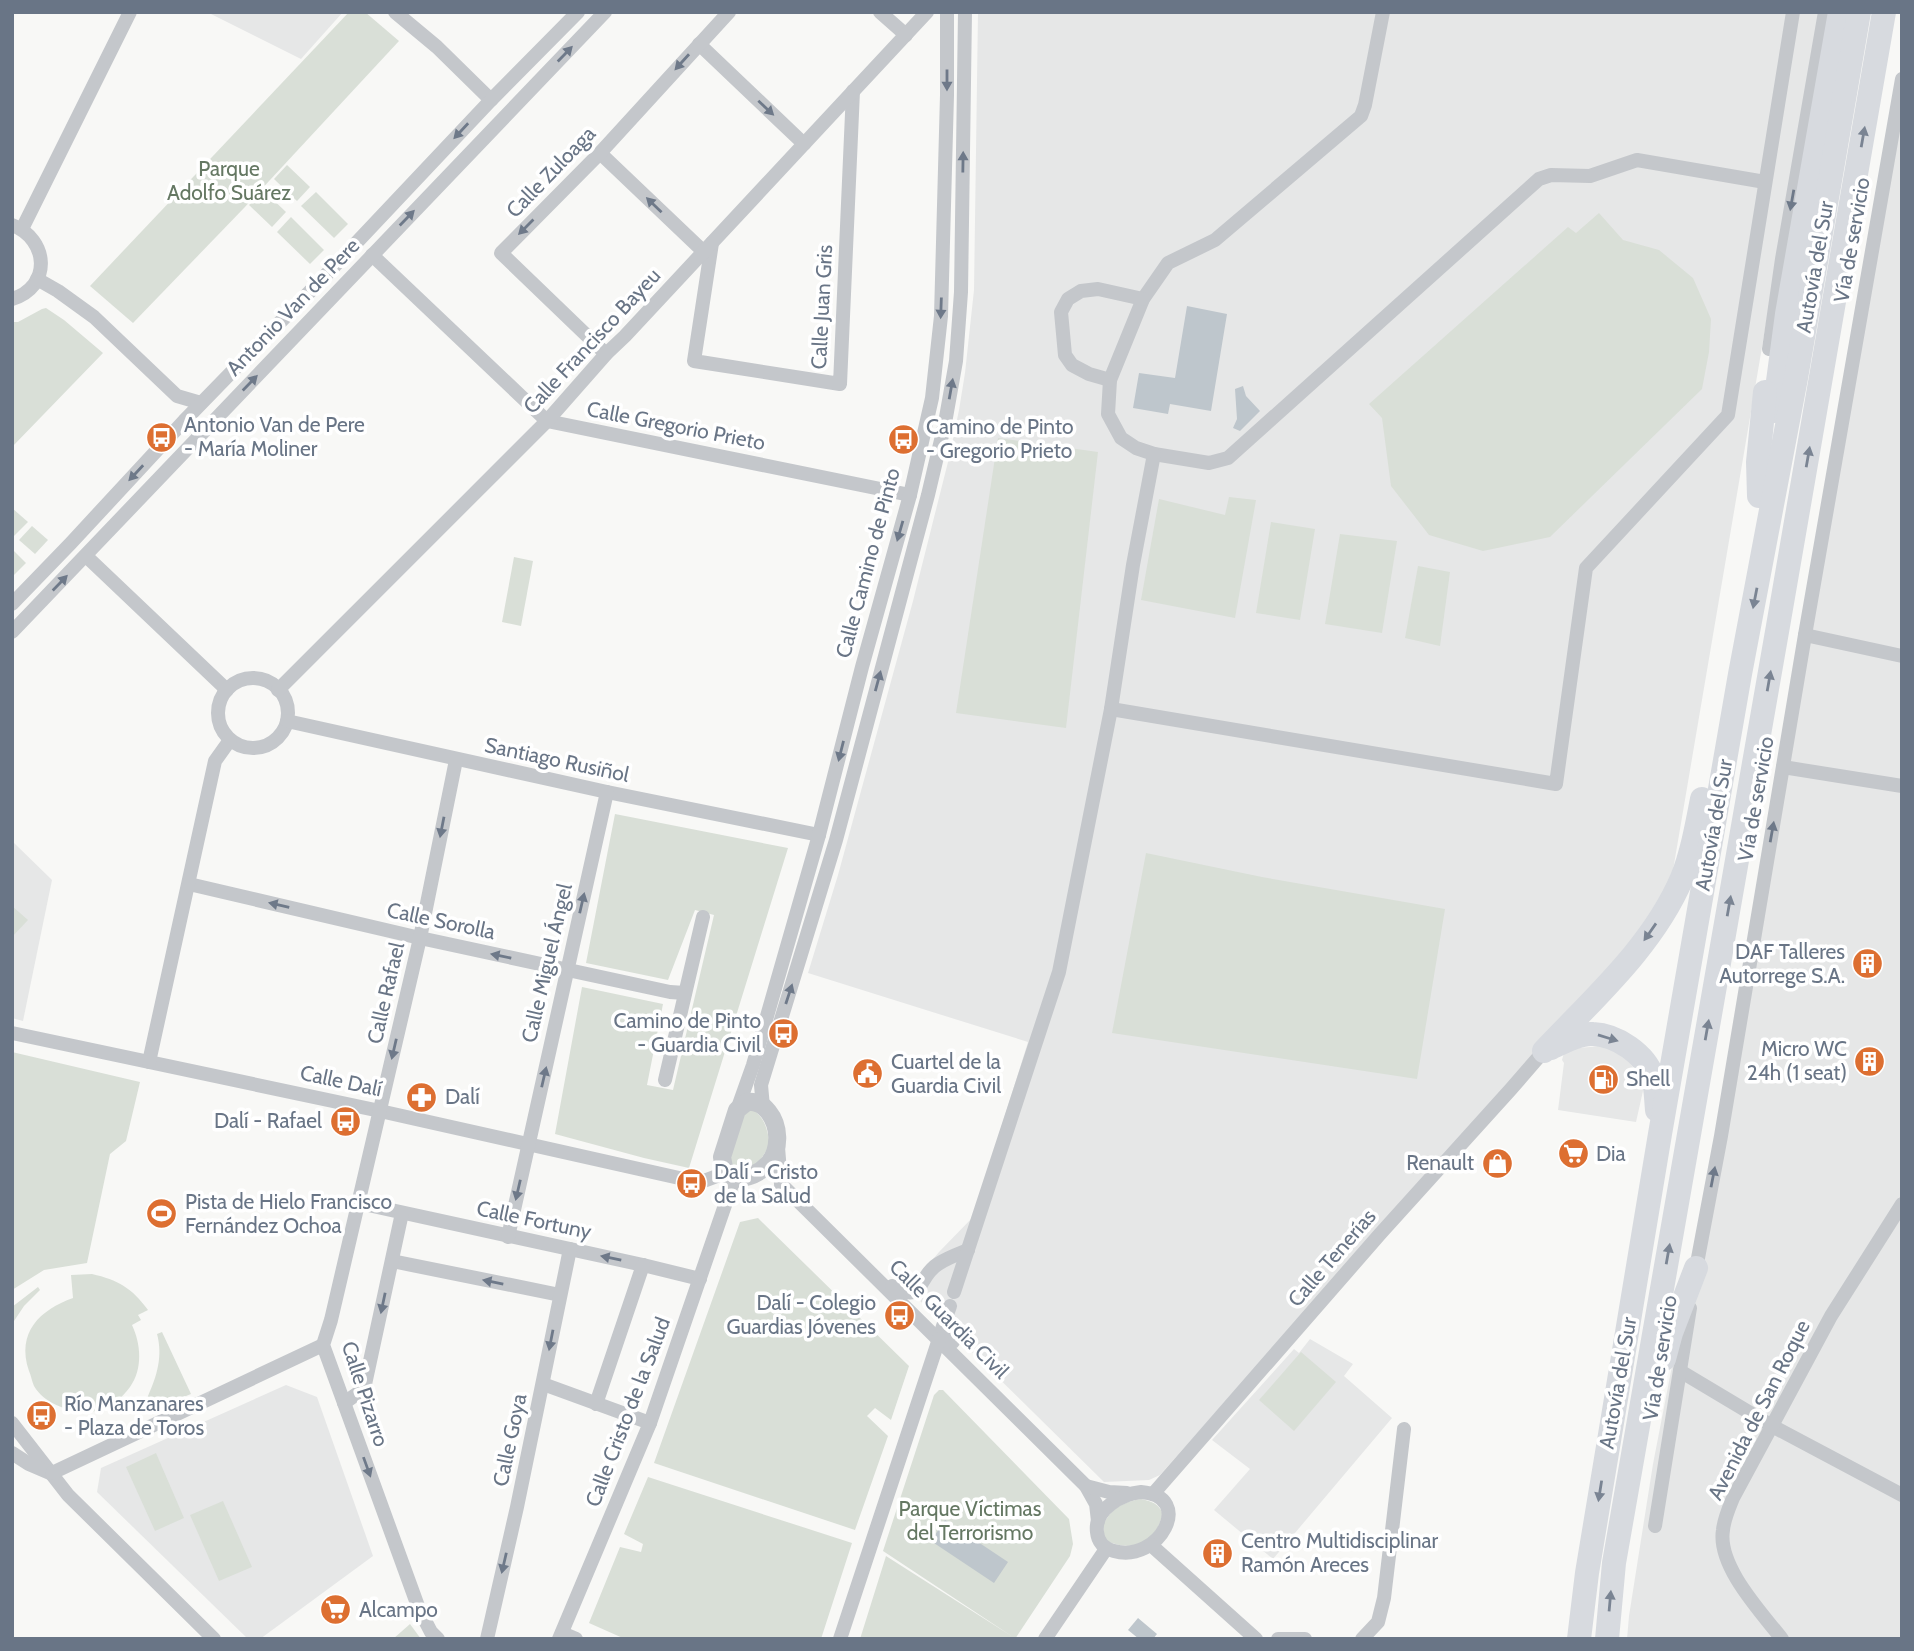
<svg xmlns="http://www.w3.org/2000/svg" width="1914" height="1651" viewBox="0 0 1914 1651" font-family="Cabin,sans-serif">
<rect width="100%" height="100%" fill="#f8f8f6"/>
<g fill="#e6e7e7">
<path d="M 207,12 L 343,12 L 301,59 Z"/>
<path d="M 978,12 L 1819,12 L 1671,882 L 1648,926 L 1160,1475 L 1149,1480 L 1104,1482 L 908,1289 L 939,1252 L 973,1217 L 1028,1042 L 808,973 L 838,875 L 913,601 L 949,458 L 959,410 L 965,373 L 974,290 Z"/>
<path d="M 1902,79 L 1902,1639 L 1627,1639 L 1629,1616 L 1653,1464 L 1671,1371 L 1684,1323 Z"/>
<path d="M 12,841 L 52,880 L 23,1021 L 12,1018 Z"/>
<path d="M 1615,1045 L 1645,1082 L 1636,1122 L 1558,1110 L 1564,1063 L 1562,1060 L 1565,1049 Z"/>
<path d="M 1310,1339 L 1353,1364 L 1344,1376 L 1392,1418 L 1273,1559 L 1214,1510 L 1250,1469 L 1212,1440 L 1294,1349 L 1299,1353 Z"/>
<path d="M 286,1385 L 317,1397 L 373,1556 L 260,1639 L 248,1639 L 97,1492 L 101,1468 Z"/>
</g>
<g fill="#d9dfd7">
<path d="M 349,12 L 365,12 L 399,41 L 244,208 L 133,323 L 90,286 Z"/>
<path d="M 287,165 L 310,187 L 297,201 L 274,179 Z"/>
<path d="M 264,191 L 286,212 L 272,227 L 249,205 Z"/>
<path d="M 316,192 L 348,224 L 334,238 L 301,206 Z"/>
<path d="M 1599,213 L 1623,240 L 1659,250 L 1693,278 L 1711,319 L 1709,352 L 1702,389 L 1550,537 L 1483,551 L 1429,535 L 1391,486 L 1382,418 L 1369,404 L 1568,227 L 1576,233 Z"/>
<path d="M 291,217 L 324,250 L 310,264 L 277,232 Z"/>
<path d="M 46,308 L 64,320 L 103,353 L 12,447 L 12,322 L 18,322 L 42,309 Z"/>
<path d="M 998,438 L 1098,452 L 1066,728 L 956,713 Z"/>
<path d="M 1229,497 L 1256,500 L 1235,618 L 1141,600 L 1159,499 L 1225,515 Z"/>
<path d="M 12,508 L 28,522 L 14,536 L 12,534 Z"/>
<path d="M 1271,522 L 1315,529 L 1300,620 L 1256,613 Z"/>
<path d="M 32,526 L 48,540 L 35,554 L 19,540 Z"/>
<path d="M 1340,534 L 1397,541 L 1382,633 L 1325,624 Z"/>
<path d="M 12,549 L 26,563 L 13,576 L 12,575 Z"/>
<path d="M 514,557 L 533,561 L 521,626 L 502,622 Z"/>
<path d="M 1418,566 L 1450,572 L 1440,646 L 1405,638 Z"/>
<path d="M 615,814 L 788,848 L 689,1168 L 644,1158 L 555,1134 L 582,987 L 663,1004 L 647,1085 L 673,1090 L 714,915 L 695,910 L 668,980 L 586,963 Z"/>
<path d="M 1146,853 L 1262,877 L 1445,909 L 1417,1079 L 1112,1033 Z"/>
<path d="M 12,906 L 28,920 L 12,937 Z"/>
<path d="M 12,1052 L 140,1082 L 126,1141 L 110,1154 L 87,1263 L 44,1270 L 12,1290 Z"/>
<path d="M 752,1109 C 766,1119 767,1129 770,1145 L 757,1165 L 735,1172 L 728,1164 L 741,1117 Z"/>
<path d="M 758,1218 L 909,1366 L 891,1420 L 875,1408 L 867,1416 L 888,1436 L 855,1530 L 654,1463 L 740,1222 Z"/>
<path d="M 92,1274 C 118,1280 132,1288 148,1310 L 138,1315 L 141,1320 L 132,1325 C 141,1344 143,1369 130,1387 C 122,1398 110,1408 96,1411 C 75,1415 45,1405 34,1386 C 32,1382 31,1375 29,1371 C 16,1332 40,1310 73,1298 L 71,1275 Z"/>
<path d="M 38,1287 L 40,1290 L 24,1306 L 12,1324 L 12,1307 Z"/>
<path d="M 162,1332 L 191,1394 L 154,1409 L 148,1396 C 157,1376 163,1356 157,1334 Z"/>
<path d="M 1301,1352 L 1336,1382 L 1294,1431 L 1259,1400 Z"/>
<path d="M 939,1390 L 943,1390 L 1069,1519 L 1073,1544 L 1070,1556 L 1015,1639 L 860,1639 L 886,1556 L 1013,1637 L 883,1551 L 934,1395 Z"/>
<path d="M 156,1453 L 184,1518 L 155,1531 L 126,1467 Z"/>
<path d="M 648,1477 L 852,1543 L 821,1639 L 625,1639 L 589,1623 L 620,1547 L 641,1552 L 643,1544 L 624,1534 Z"/>
<path d="M 1141,1499 C 1153,1502 1158,1503 1163,1514 C 1161,1519 1159,1526 1156,1530 C 1143,1549 1123,1549 1105,1540 L 1103,1526 C 1110,1509 1123,1502 1141,1499 Z"/>
<path d="M 223,1501 L 252,1567 L 219,1581 L 190,1515 Z"/>
<path d="M 410,1624 L 421,1639 L 393,1639 Z"/>
</g>
<g fill="#bec6cc">
<path d="M 1187,306 L 1227,314 L 1211,411 L 1170,404 L 1168,414 L 1133,408 L 1139,373 L 1175,378 Z"/>
<path d="M 1243,386 L 1246,396 L 1260,411 L 1240,431 L 1233,428 L 1237,419 L 1235,389 Z"/>
<path d="M 945,1520 L 1008,1562 L 994,1583 L 931,1541 Z"/>
<path d="M 1138,1618 L 1157,1634 L 1153,1639 L 1139,1639 L 1128,1630 Z"/>
</g>
<g fill="none" stroke-linecap="round" stroke-linejoin="round">
<g stroke="#c4c7cb" stroke-width="14">
<path d="M 395,12 L 437,47 L 491,100"/>
<path d="M 880,12 L 906,35"/>
<path d="M 1383,12 L 1365,105 L 1361,116 L 1215,240 L 1168,263 L 1143,299 L 1110,380 L 1108,414 L 1121,438 L 1136,448 L 1154,454 L 1209,463 L 1228,458 L 1539,179 L 1551,175 L 1590,176 L 1637,160 L 1765,182"/>
<path d="M 699,44 L 804,144"/>
<path d="M 600,153 L 704,252"/>
<path d="M 12,225 C 49,239 52,287 12,299"/>
<path d="M 22,229 L 130,12"/>
<path d="M 712,243 L 694,361 L 840,384 L 853,91"/>
<path d="M 372,255 L 547,421 L 910,495"/>
<path d="M 37,279 L 58,291 L 94,317 L 177,396 L 201,403"/>
<path d="M 1769,349 L 1782,259 L 1825,12"/>
<path d="M 606,354 L 501,253 L 600,153 L 729,12"/>
<path d="M 1110,380 L 1089,374 L 1072,365 L 1065,355 L 1061,312 L 1068,299 L 1081,291 L 1098,289 L 1143,299"/>
<path d="M 86,556 L 227,690"/>
<path d="M 12,604 L 71,543 L 184,421 L 325,276 L 491,100 L 578,12"/>
<path d="M 12,632 L 605,12"/>
<path d="M 1805,635 L 1902,656"/>
<circle cx="253" cy="713" r="35"/>
<path d="M 278,690 L 547,421 L 606,354 L 625,336 L 927,12"/>
<path d="M 1111,709 L 1556,784 L 1586,568 L 1728,415 L 1793,12"/>
<path d="M 287,721 L 607,792 L 819,835"/>
<path d="M 1783,767 L 1902,786"/>
<path d="M 189,884 L 420,938 L 670,992 L 685,993"/>
<path d="M 12,1033 L 380,1111 L 697,1182 L 701,1182 L 725,1173"/>
<path d="M 149,1062 L 215,761 L 230,740"/>
<path d="M 665,1080 L 703,917"/>
<path d="M 763,1107 L 761,1085 L 836,840 L 928,495 L 945,423 L 956,361 L 961,292 L 965,12"/>
<path d="M 737,1110 L 753,1065 L 819,835 L 862,667 L 910,495 L 932,398 L 941,316 L 947,95 L 947,12"/>
<path d="M 778,1147 L 781,1184"/>
<path d="M 781,1184 L 1086,1486 L 1096,1504 L 1098,1521"/>
<path d="M 359,1203 L 643,1265 L 700,1279"/>
<path d="M 508,1237 L 607,792"/>
<path d="M 392,1261 L 560,1295"/>
<path d="M 1695,1274 L 1721,1136 L 1805,635 L 1902,79"/>
<path d="M 892,1286 C 925,1305 916,1278 938,1264 C 947,1258 958,1254 968,1250"/>
<path d="M 954,1292 L 1059,972 L 1111,709 L 1133,565 L 1154,454"/>
<path d="M 950,1306 L 942,1329 L 953,1342"/>
<path d="M 1680,1371 L 1772,1426 L 1902,1495"/>
<path d="M 543,1384 L 650,1423"/>
<path d="M 344,1403 L 364,1389 L 402,1213"/>
<path d="M 596,1404 L 643,1265"/>
<path d="M 12,1423 L 68,1495 L 214,1639"/>
<path d="M 12,1453 L 29,1464 L 50,1473"/>
<path d="M 52,1473 L 323,1345"/>
<path d="M 1086,1486 L 1109,1492 L 1127,1493"/>
<path d="M 1141,1492 C 1196,1496 1159,1564 1114,1551 C 1104,1548 1098,1543 1097,1532 C 1094,1509 1122,1494 1141,1492 Z"/>
<path d="M 1153,1494 L 1380,1234 L 1511,1089 L 1544,1051"/>
<path d="M 1655,1526 L 1690,1308"/>
<path d="M 1151,1545 L 1256,1639"/>
<path d="M 562,1633 L 576,1639"/>
<path d="M 438,1639 L 431,1632 L 419,1609 L 323,1345 L 331,1320 L 420,938 L 456,760"/>
<path d="M 487,1639 L 517,1507 L 570,1249"/>
<path d="M 559,1639 L 650,1423 L 734,1179"/>
<path d="M 840,1639 L 939,1339"/>
<path d="M 1045,1639 L 1106,1549"/>
<path d="M 1278,1639 L 1305,1639"/>
<path d="M 1362,1639 L 1378,1622 L 1384,1598 L 1404,1429"/>
<path d="M 1782,1639 C 1761,1612 1717,1566 1723,1530 C 1724,1519 1729,1508 1733,1498 L 1831,1316 L 1902,1204"/>
</g>
<path stroke="#c4c7cb" stroke-width="18" d="M 747,1102 C 781,1098 798,1174 734,1179 L 725,1173 L 722,1157 L 737,1110 Z"/>
<g stroke="#d7dadf" stroke-width="24">
<path d="M 1774,411 L 1787,314 L 1840,12"/>
<path d="M 1759,496 L 1758,462 L 1765,392"/>
<path d="M 1551,1048 C 1563,1042 1579,1033 1593,1034 C 1617,1035 1645,1054 1653,1077 C 1656,1087 1656,1100 1657,1110"/>
<path d="M 1544,1051 C 1594,998 1653,946 1682,878 C 1692,853 1697,825 1702,799"/>
<path d="M 1664,1359 L 1671,1333 L 1696,1268"/>
<path d="M 1579,1639 L 1587,1573 L 1660,1134 L 1740,674 L 1796,378 L 1859,12"/>
<path d="M 1607,1639 L 1614,1563 L 1778,626 L 1884,12"/>
</g>
</g>
<defs><path id="oneway-solid" d="M-6-.8H1V-3.2L6.5 0L1 3.2V.8H-6Z" transform="scale(1.75)"/></defs>
<g fill="#6e7989">
<use href="#oneway-solid" transform="translate(565 54) rotate(-46)"/>
<use href="#oneway-solid" transform="translate(682 62) rotate(132)"/>
<use href="#oneway-solid" transform="translate(947 80) rotate(90)"/>
<use href="#oneway-solid" transform="translate(766 108) rotate(43)"/>
<use href="#oneway-solid" transform="translate(461 131) rotate(133)"/>
<use href="#oneway-solid" transform="translate(963 162) rotate(-89)"/>
<use href="#oneway-solid" transform="translate(1792 200) rotate(100)"/>
<use href="#oneway-solid" transform="translate(654 205) rotate(-136)"/>
<use href="#oneway-solid" transform="translate(407 218) rotate(-46)"/>
<use href="#oneway-solid" transform="translate(526 227) rotate(135)"/>
<use href="#oneway-solid" transform="translate(941 308) rotate(92)"/>
<use href="#oneway-solid" transform="translate(250 383) rotate(-46)"/>
<use href="#oneway-solid" transform="translate(951 389) rotate(-80)"/>
<use href="#oneway-solid" transform="translate(136 473) rotate(133)"/>
<use href="#oneway-solid" transform="translate(900 531) rotate(106)"/>
<use href="#oneway-solid" transform="translate(60 583) rotate(-46)"/>
<use href="#oneway-solid" transform="translate(878 681) rotate(-75)"/>
<use href="#oneway-solid" transform="translate(841 751) rotate(104)"/>
<use href="#oneway-solid" transform="translate(442 827) rotate(101)"/>
<use href="#oneway-solid" transform="translate(1772 832) rotate(-80)"/>
<use href="#oneway-solid" transform="translate(582 903) rotate(-77)"/>
<use href="#oneway-solid" transform="translate(279 905) rotate(-167)"/>
<use href="#oneway-solid" transform="translate(501 956) rotate(-168)"/>
<use href="#oneway-solid" transform="translate(789 994) rotate(-72)"/>
<use href="#oneway-solid" transform="translate(394 1049) rotate(103)"/>
<use href="#oneway-solid" transform="translate(544 1077) rotate(-77)"/>
<use href="#oneway-solid" transform="translate(1713 1177) rotate(-79)"/>
<use href="#oneway-solid" transform="translate(518 1190) rotate(103)"/>
<use href="#oneway-solid" transform="translate(611 1258) rotate(-168)"/>
<use href="#oneway-solid" transform="translate(493 1282) rotate(-169)"/>
<use href="#oneway-solid" transform="translate(383 1303) rotate(102)"/>
<use href="#oneway-solid" transform="translate(551 1340) rotate(101)"/>
<use href="#oneway-solid" transform="translate(367 1467) rotate(70)"/>
<use href="#oneway-solid" transform="translate(504 1563) rotate(103)"/>
</g>
<g fill="#7a8493">
<use href="#oneway-solid" transform="translate(1863 137) rotate(-80)"/>
<use href="#oneway-solid" transform="translate(1808 457) rotate(-80)"/>
<use href="#oneway-solid" transform="translate(1755 598) rotate(101)"/>
<use href="#oneway-solid" transform="translate(1769 681) rotate(-80)"/>
<use href="#oneway-solid" transform="translate(1729 906) rotate(-80)"/>
<use href="#oneway-solid" transform="translate(1650 932) rotate(125)"/>
<use href="#oneway-solid" transform="translate(1707 1030) rotate(-80)"/>
<use href="#oneway-solid" transform="translate(1608 1038) rotate(17)"/>
<use href="#oneway-solid" transform="translate(1668 1254) rotate(-80)"/>
<use href="#oneway-solid" transform="translate(1600 1491) rotate(99)"/>
<use href="#oneway-solid" transform="translate(1610 1601) rotate(-85)"/>
</g>
<defs>
<symbol id="bus-disc" viewBox="-11 -11 22 22"><circle r="9.5" fill="#dd6f31" stroke="#fff"/><path d="M-5-6H5V4H4V6H2V4H-2V6H-4V4H-5ZM-3.5-4V0h7V-4ZM-3.5 1.2v1.5H-2V1.2ZM2 1.2v1.5H3.5V1.2Z" fill="#fff"/></symbol>
<symbol id="building-disc" viewBox="-11 -11 22 22"><circle r="9.5" fill="#dd6f31" stroke="#fff"/><path d="M-4-6H4V6H1V3H-1V6H-4ZM-2.5-4.3h1.7v1.8h-1.7ZM.8-4.3h1.7v1.8H.8ZM-2.5-1h1.7V.8h-1.7ZM.8-1h1.7V.8H.8Z" fill="#fff"/></symbol>
<symbol id="civic-disc" viewBox="-11 -11 22 22"><circle r="9.5" fill="#dd6f31" stroke="#fff"/><path d="M-.6-6.5H3V-4.5H.6V-3L4-1V1h2V6H-6V1h2V-1L-.6-3ZM-1.2 2.5V6h2.4V2.5Z" fill="#fff"/></symbol>
<symbol id="fuel-disc" viewBox="-11 -11 22 22"><circle r="9.5" fill="#dd6f31" stroke="#fff"/><path d="M-5.5-6h7V0h2V4h1.3V-2.5L3-4.5l.8-.8L6-3V5H2.5V1h-1V6h-7ZM-4.2-4.7v3.2H.2V-4.7Z" fill="#fff"/></symbol>
<symbol id="pharmacy-disc" viewBox="-11 -11 22 22"><circle r="9.5" fill="#dd6f31" stroke="#fff"/><path d="M-2-6h4v4h4v4h-4v4h-4v-4h-4v-4h4Z" fill="#fff"/></symbol>
<symbol id="supermarket-disc" viewBox="-11 -11 22 22"><circle r="9.5" fill="#dd6f31" stroke="#fff"/><path d="M-6-5.5h2.5l.6 2H6L4.5 2H-2.5L-4.4-4H-6ZM-1.5 3.2a1.3 1.3 0 1 0 .1 0ZM3 3.2a1.3 1.3 0 1 0 .1 0Z" fill="#fff"/></symbol>
<symbol id="shop-disc" viewBox="-11 -11 22 22"><circle r="9.5" fill="#dd6f31" stroke="#fff"/><path d="M-5-2.5h2.3a2.7 3.5 0 0 1 5.4 0H5L5.5 6h-11ZM-1.5-2.5h3a1.5 2.3 0 0 0-3 0Z" fill="#fff"/></symbol>
<symbol id="stadium-disc" viewBox="-11 -11 22 22"><circle r="9.5" fill="#dd6f31" stroke="#fff"/><path d="M0-5a6.5 5 0 1 0 0 10a6.5 5 0 1 0 0-10ZM-3.5-1.8h7v3.6h-7Z" fill="#fff"/></symbol>
</defs>
<g fill-rule="evenodd">
<use href="#bus-disc" x="144" y="420" width="35" height="35"/>
<use href="#bus-disc" x="886" y="422" width="35" height="35"/>
<use href="#building-disc" x="1850" y="946" width="35" height="35"/>
<use href="#bus-disc" x="766" y="1016" width="35" height="35"/>
<use href="#building-disc" x="1852" y="1044" width="35" height="35"/>
<use href="#civic-disc" x="850" y="1056" width="35" height="35"/>
<use href="#fuel-disc" x="1586" y="1062" width="35" height="35"/>
<use href="#pharmacy-disc" x="404" y="1080" width="35" height="35"/>
<use href="#bus-disc" x="328" y="1104" width="35" height="35"/>
<use href="#supermarket-disc" x="1556" y="1136" width="35" height="35"/>
<use href="#shop-disc" x="1480" y="1146" width="35" height="35"/>
<use href="#bus-disc" x="674" y="1166" width="35" height="35"/>
<use href="#stadium-disc" x="144" y="1196" width="35" height="35"/>
<use href="#bus-disc" x="882" y="1298" width="35" height="35"/>
<use href="#bus-disc" x="24" y="1398" width="35" height="35"/>
<use href="#building-disc" x="1200" y="1536" width="35" height="35"/>
<use href="#supermarket-disc" x="318" y="1592" width="35" height="35"/>
</g>
<g text-anchor="middle" stroke-width="7" stroke-linejoin="round" paint-order="stroke">
<g font-size="21" fill="#657863" stroke="#fff">
<text x="229" y="176">Parque<tspan x="229" dy="24">Adolfo Suárez</tspan></text>
<text x="970" y="1516">Parque Víctimas<tspan x="970" dy="24">del Terrorismo</tspan></text>
</g>
<g font-size="21" fill="#697586" stroke="#fff">
<text transform="translate(551 172) rotate(-46)" y="7">Calle Zuloaga</text>
<text transform="translate(1852 240) rotate(-80)" y="7">Vía de servicio</text>
<text transform="translate(1815 267) rotate(-80)" y="7">Autovía del Sur</text>
<text transform="translate(293 307) rotate(-46)" y="7">Antonio Van de Pere</text>
<text transform="translate(822 307) rotate(-87)" y="7">Calle Juan Gris</text>
<text transform="translate(592 341) rotate(-47)" y="7">Calle Francisco Bayeu</text>
<text transform="translate(676 426) rotate(11)" y="7">Calle Gregorio Prieto</text>
<text transform="translate(868 563) rotate(-75)" y="7">Calle Camino de Pinto</text>
<text transform="translate(557 760) rotate(12)" y="7">Santiago Rusiñol</text>
<text transform="translate(1756 799) rotate(-80)" y="7">Vía de servicio</text>
<text transform="translate(1714 825) rotate(-80)" y="7">Autovía del Sur</text>
<text transform="translate(441 921) rotate(12)" y="7">Calle Sorolla</text>
<text transform="translate(547 963) rotate(-77)" y="7">Calle Miguel Ángel</text>
<text transform="translate(386 993) rotate(-77)" y="7">Calle Rafael</text>
<text transform="translate(341 1081) rotate(12)" y="7">Calle Dalí</text>
<text transform="translate(534 1220) rotate(12)" y="7">Calle Fortuny</text>
<text transform="translate(1332 1258) rotate(-49)" y="7">Calle Tenerías</text>
<text transform="translate(949 1319) rotate(45)" y="7">Calle Guardia Civil</text>
<text transform="translate(1660 1358) rotate(-81)" y="7">Vía de servicio</text>
<text transform="translate(1618 1383) rotate(-80)" y="7">Autovía del Sur</text>
<text transform="translate(365 1394) rotate(72)" y="7">Calle Pizarro</text>
<text transform="translate(1759 1410) rotate(-63)" y="7">Avenida de San Roque</text>
<text transform="translate(628 1412) rotate(-69)" y="7">Calle Cristo de la Salud</text>
<text transform="translate(510 1440) rotate(-78)" y="7">Calle Goya</text>
</g>
<g font-size="21" fill="#697586" stroke="#fff" text-anchor="start">
<text x="184" y="432">Antonio Van de Pere<tspan x="184" dy="24">- María Moliner</tspan></text>
<text x="926" y="434">Camino de Pinto<tspan x="926" dy="24">- Gregorio Prieto</tspan></text>
<text x="1845" y="959" text-anchor="end">DAF Talleres<tspan x="1845" dy="24">Autorrege S.A.</tspan></text>
<text x="761" y="1028" text-anchor="end">Camino de Pinto<tspan x="761" dy="24">- Guardia Civil</tspan></text>
<text x="1847" y="1056" text-anchor="end">Micro WC<tspan x="1847" dy="24">24h (1 seat)</tspan></text>
<text x="891" y="1069">Cuartel de la<tspan x="891" dy="24">Guardia Civil</tspan></text>
<text x="1626" y="1086">Shell</text>
<text x="445" y="1104">Dalí</text>
<text x="322" y="1128" text-anchor="end">Dalí - Rafael</text>
<text x="1596" y="1161">Dia</text>
<text x="1474" y="1170" text-anchor="end">Renault</text>
<text x="714" y="1179">Dalí - Cristo<tspan x="714" dy="24">de la Salud</tspan></text>
<text x="185" y="1209">Pista de Hielo Francisco<tspan x="185" dy="24">Fernández Ochoa</tspan></text>
<text x="876" y="1310" text-anchor="end">Dalí - Colegio<tspan x="876" dy="24">Guardias Jóvenes</tspan></text>
<text x="64" y="1411">Río Manzanares<tspan x="64" dy="24">- Plaza de Toros</tspan></text>
<text x="1241" y="1548">Centro Multidisciplinar<tspan x="1241" dy="24">Ramón Areces</tspan></text>
<text x="359" y="1617">Alcampo</text>
</g>
</g>
<rect width="1914" height="1651" fill="none" stroke="#697586" stroke-width="28"/>
</svg>
